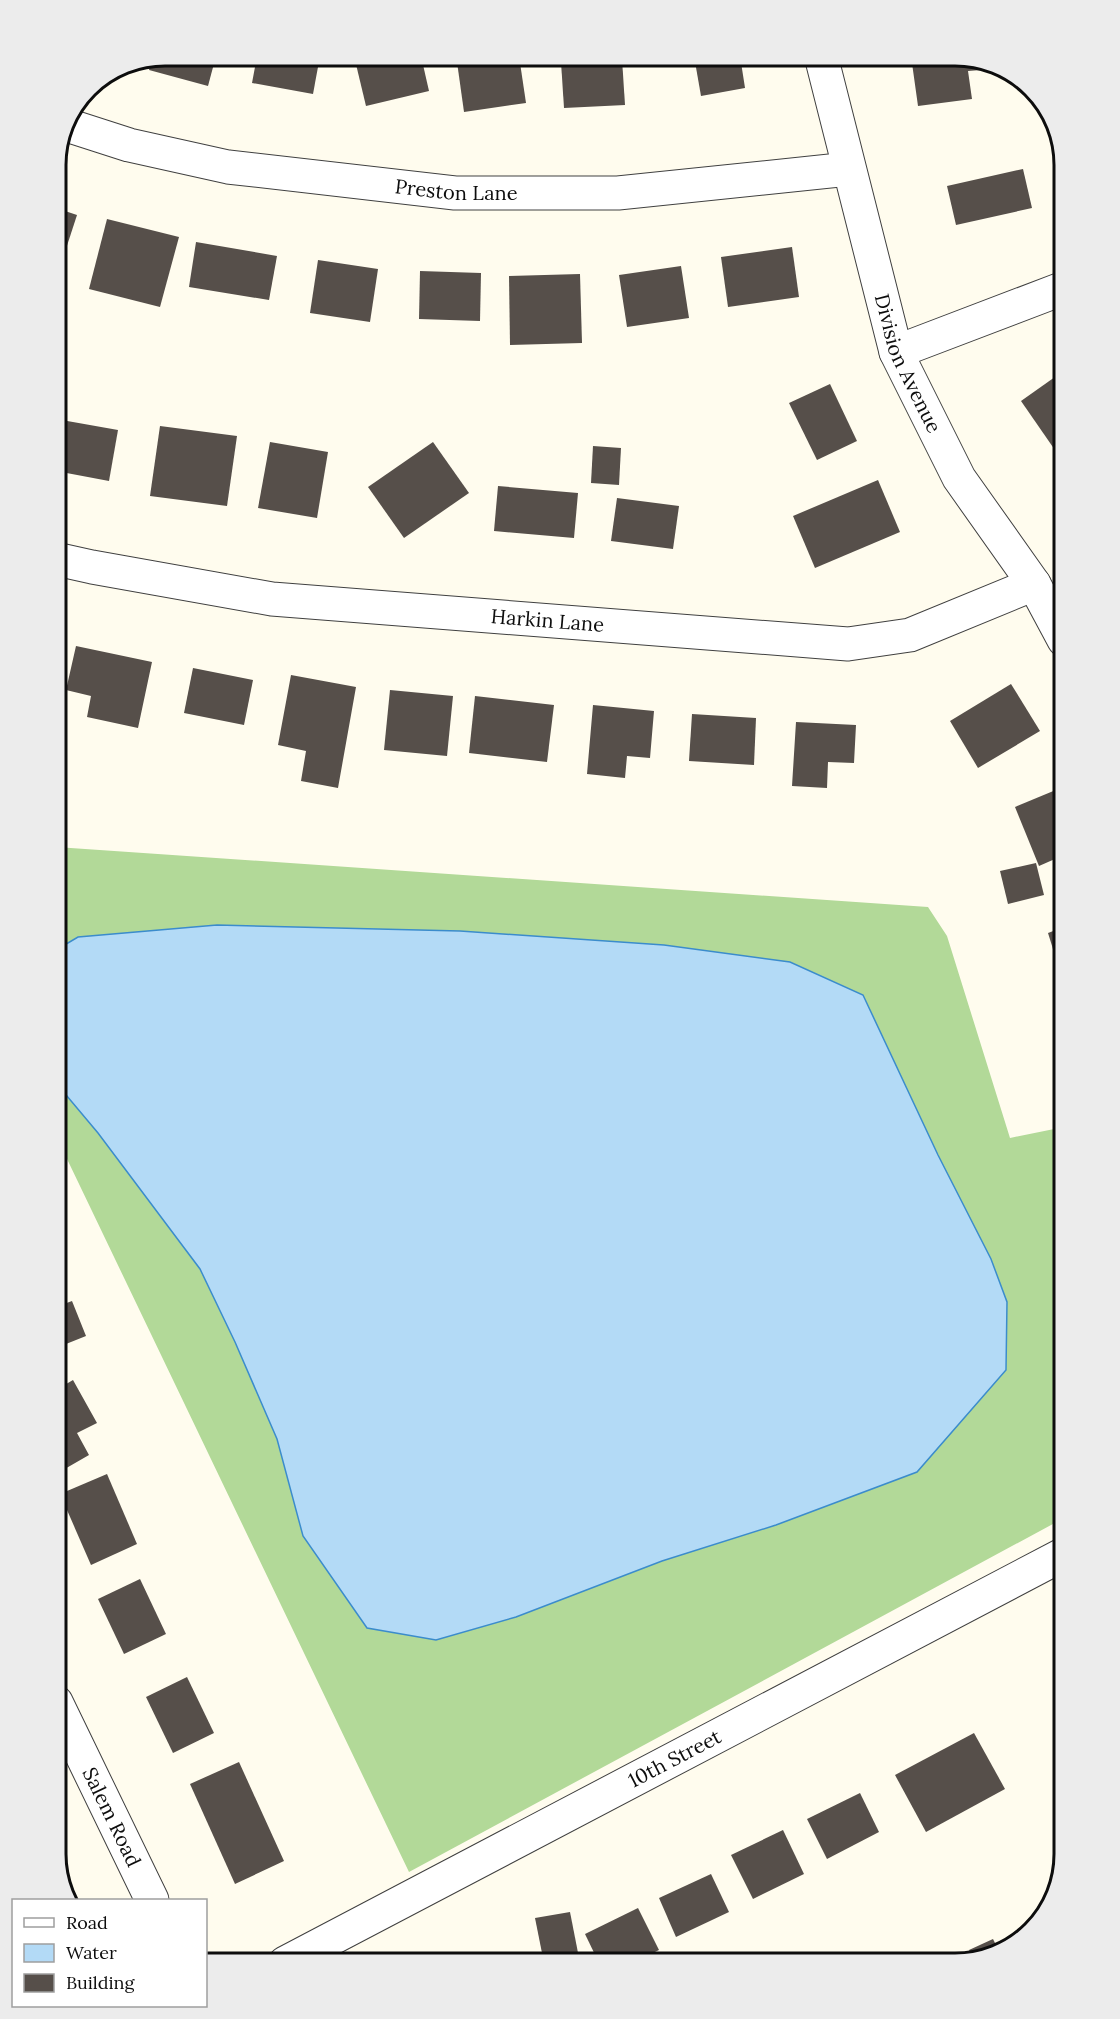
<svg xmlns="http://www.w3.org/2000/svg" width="1120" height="2019" viewBox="0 0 1120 2019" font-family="Lora,serif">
<rect width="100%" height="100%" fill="#fffcee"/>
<path fill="#b2d998" d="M 56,847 L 928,907 L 947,936 L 1010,1138 L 1064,1127 L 1064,1518 L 409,1872 L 56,1136 Z"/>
<path fill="#b3daf6" stroke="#3b8ccc" stroke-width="1.5" d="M 217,925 L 460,931 L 664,945 L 790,962 L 863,995 L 938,1155 L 991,1259 L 1007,1302 L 1006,1370 L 917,1472 L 776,1525 L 662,1561 L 516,1617 L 436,1640 L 367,1628 L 303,1536 L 277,1439 L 235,1342 L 200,1269 L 98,1133 L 56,1083 L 56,950 L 78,937 Z"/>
<g fill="#564f4a">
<path d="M 165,56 L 216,56 L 208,86 L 149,70 L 152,58 Z"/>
<path d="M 257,56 L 320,56 L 313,94 L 252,83 Z"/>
<path d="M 354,56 L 421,56 L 429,91 L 366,106 Z"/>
<path d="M 499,56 L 519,56 L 526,103 L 464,112 L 457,62 Z"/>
<path d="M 694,56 L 740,56 L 745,88 L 701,96 Z"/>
<path d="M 911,56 L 963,56 L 980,62 L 981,70 L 968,71 L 972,99 L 918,106 Z"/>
<path d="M 622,59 L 625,105 L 564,108 L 561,62 Z"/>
<path d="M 1023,169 L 1032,208 L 956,225 L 947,186 Z"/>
<path d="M 56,208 L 77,215 L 63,258 L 56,256 Z"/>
<path d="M 107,219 L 179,237 L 160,307 L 89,289 Z"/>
<path d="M 196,242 L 277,256 L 269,300 L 189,287 Z"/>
<path d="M 792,247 L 799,297 L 728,307 L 721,257 Z"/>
<path d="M 318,260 L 378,269 L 370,322 L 310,313 Z"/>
<path d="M 681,266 L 689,318 L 627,327 L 619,275 Z"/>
<path d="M 420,271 L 481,273 L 480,321 L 419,319 Z"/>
<path d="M 580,274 L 582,343 L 510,345 L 509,276 Z"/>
<path d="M 1062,372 L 1064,376 L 1064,448 L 1057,453 L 1021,401 Z"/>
<path d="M 830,384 L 857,441 L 817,460 L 789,403 Z"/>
<path d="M 56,419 L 118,430 L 109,481 L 56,471 Z"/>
<path d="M 160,426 L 237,436 L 227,506 L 150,496 Z"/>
<path d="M 270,442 L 328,452 L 317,518 L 258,508 Z"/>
<path d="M 433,442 L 469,493 L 404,538 L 368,487 Z"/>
<path d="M 593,446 L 621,448 L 619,485 L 591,483 Z"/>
<path d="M 878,480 L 900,532 L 815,568 L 793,516 Z"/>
<path d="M 498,486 L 578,493 L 574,538 L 494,531 Z"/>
<path d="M 617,498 L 679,506 L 673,549 L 611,541 Z"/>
<path d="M 76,646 L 152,662 L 138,728 L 87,717 L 91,696 L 66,690 Z"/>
<path d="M 193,668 L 253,680 L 244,725 L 184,713 Z"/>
<path d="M 291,675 L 356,687 L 338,788 L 301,781 L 306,751 L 278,745 Z"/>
<path d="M 1011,684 L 1040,731 L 978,768 L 950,721 Z"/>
<path d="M 390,690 L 453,696 L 447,756 L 384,750 Z"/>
<path d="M 475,696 L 554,705 L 547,762 L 469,753 Z"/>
<path d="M 593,705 L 654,711 L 650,758 L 627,756 L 625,778 L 587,774 Z"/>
<path d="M 692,714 L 756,718 L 754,765 L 689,761 Z"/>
<path d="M 796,722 L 856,725 L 854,763 L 828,762 L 827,788 L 792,786 Z"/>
<path d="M 1063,787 L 1064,855 L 1039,866 L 1015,807 Z"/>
<path d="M 1036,863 L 1044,895 L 1008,904 L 1000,871 Z"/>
<path d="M 1064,927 L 1064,960 L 1057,962 L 1048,933 Z"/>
<path d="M 72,1301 L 86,1336 L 56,1348 L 56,1307 Z"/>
<path d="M 73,1380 L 97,1423 L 77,1433 L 89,1455 L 56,1474 L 56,1390 Z"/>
<path d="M 107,1474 L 137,1544 L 91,1565 L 60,1494 Z"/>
<path d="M 140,1579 L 166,1634 L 124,1654 L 98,1599 Z"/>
<path d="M 187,1677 L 214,1733 L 173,1753 L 146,1697 Z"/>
<path d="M 974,1733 L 1005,1789 L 926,1832 L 895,1775 Z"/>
<path d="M 239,1762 L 284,1861 L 235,1884 L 190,1784 Z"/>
<path d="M 860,1793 L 879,1832 L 827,1859 L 807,1819 Z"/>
<path d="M 783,1830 L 804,1874 L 753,1899 L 731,1855 Z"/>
<path d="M 711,1874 L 729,1912 L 676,1937 L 659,1898 Z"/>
<path d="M 638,1908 L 659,1950 L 632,1963 L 599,1963 L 585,1934 Z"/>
<path d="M 570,1912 L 580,1963 L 544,1963 L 535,1918 Z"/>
<path d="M 993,1939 L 1000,1953 L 974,1960 L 969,1950 Z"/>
</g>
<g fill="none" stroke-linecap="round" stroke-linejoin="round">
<defs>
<g id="street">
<path id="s1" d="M 821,56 L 896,352 L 959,478 L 1034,584 L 1064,640"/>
<path id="s2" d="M 70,126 L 129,145 L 228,167 L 455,193 L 618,193 L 849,169"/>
<path d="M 896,352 L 1064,288"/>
<path id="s3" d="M 56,559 L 92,567 L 272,599 L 848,644 L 910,635 L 1034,584"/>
<path id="s4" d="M 56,1702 L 152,1900"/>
<path id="s5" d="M 285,1963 L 1064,1554"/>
</g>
</defs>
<use href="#street" stroke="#404040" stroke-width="35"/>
<use href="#street" stroke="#fff" stroke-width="33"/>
</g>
<g text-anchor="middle" stroke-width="6" stroke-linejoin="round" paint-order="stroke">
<g font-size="20" fill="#0d0d0d" stroke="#fff">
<text dy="7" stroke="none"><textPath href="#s2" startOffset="393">Preston Lane</textPath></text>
<text dy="7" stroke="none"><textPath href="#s1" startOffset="320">Division Avenue</textPath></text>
<text dy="7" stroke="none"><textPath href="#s3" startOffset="496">Harkin Lane</textPath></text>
<text dy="7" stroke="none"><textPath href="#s5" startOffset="440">10th Street</textPath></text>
<text dy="7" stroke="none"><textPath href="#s4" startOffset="128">Salem Road</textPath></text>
</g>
</g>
<path d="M0 0H1120V2019H0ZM165 66H955A99 99 0 0 1 1054 165V1854A99 99 0 0 1 955 1953H165A99 99 0 0 1 66 1854V165A99 99 0 0 1 165 66Z" fill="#ececec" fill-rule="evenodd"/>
<path fill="none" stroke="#0d0d0d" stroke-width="3" d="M165 66H955A99 99 0 0 1 1054 165V1854A99 99 0 0 1 955 1953H165A99 99 0 0 1 66 1854V165A99 99 0 0 1 165 66Z"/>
<rect x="12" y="1899" width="195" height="108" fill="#ffffff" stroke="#9e9e9e" stroke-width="1.5"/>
<rect x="24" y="1918" width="30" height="9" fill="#ffffff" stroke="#9e9e9e" stroke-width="1.5"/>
<text x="66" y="1929" font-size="18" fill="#0d0d0d">Road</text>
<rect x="24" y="1944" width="30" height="18" fill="#b3daf6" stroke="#9e9e9e" stroke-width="1.5"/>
<text x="66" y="1959" font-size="18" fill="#0d0d0d">Water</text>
<rect x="24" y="1974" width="30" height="18" fill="#564f4a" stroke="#9e9e9e" stroke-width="1.5"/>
<text x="66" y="1989" font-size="18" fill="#0d0d0d">Building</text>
</svg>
